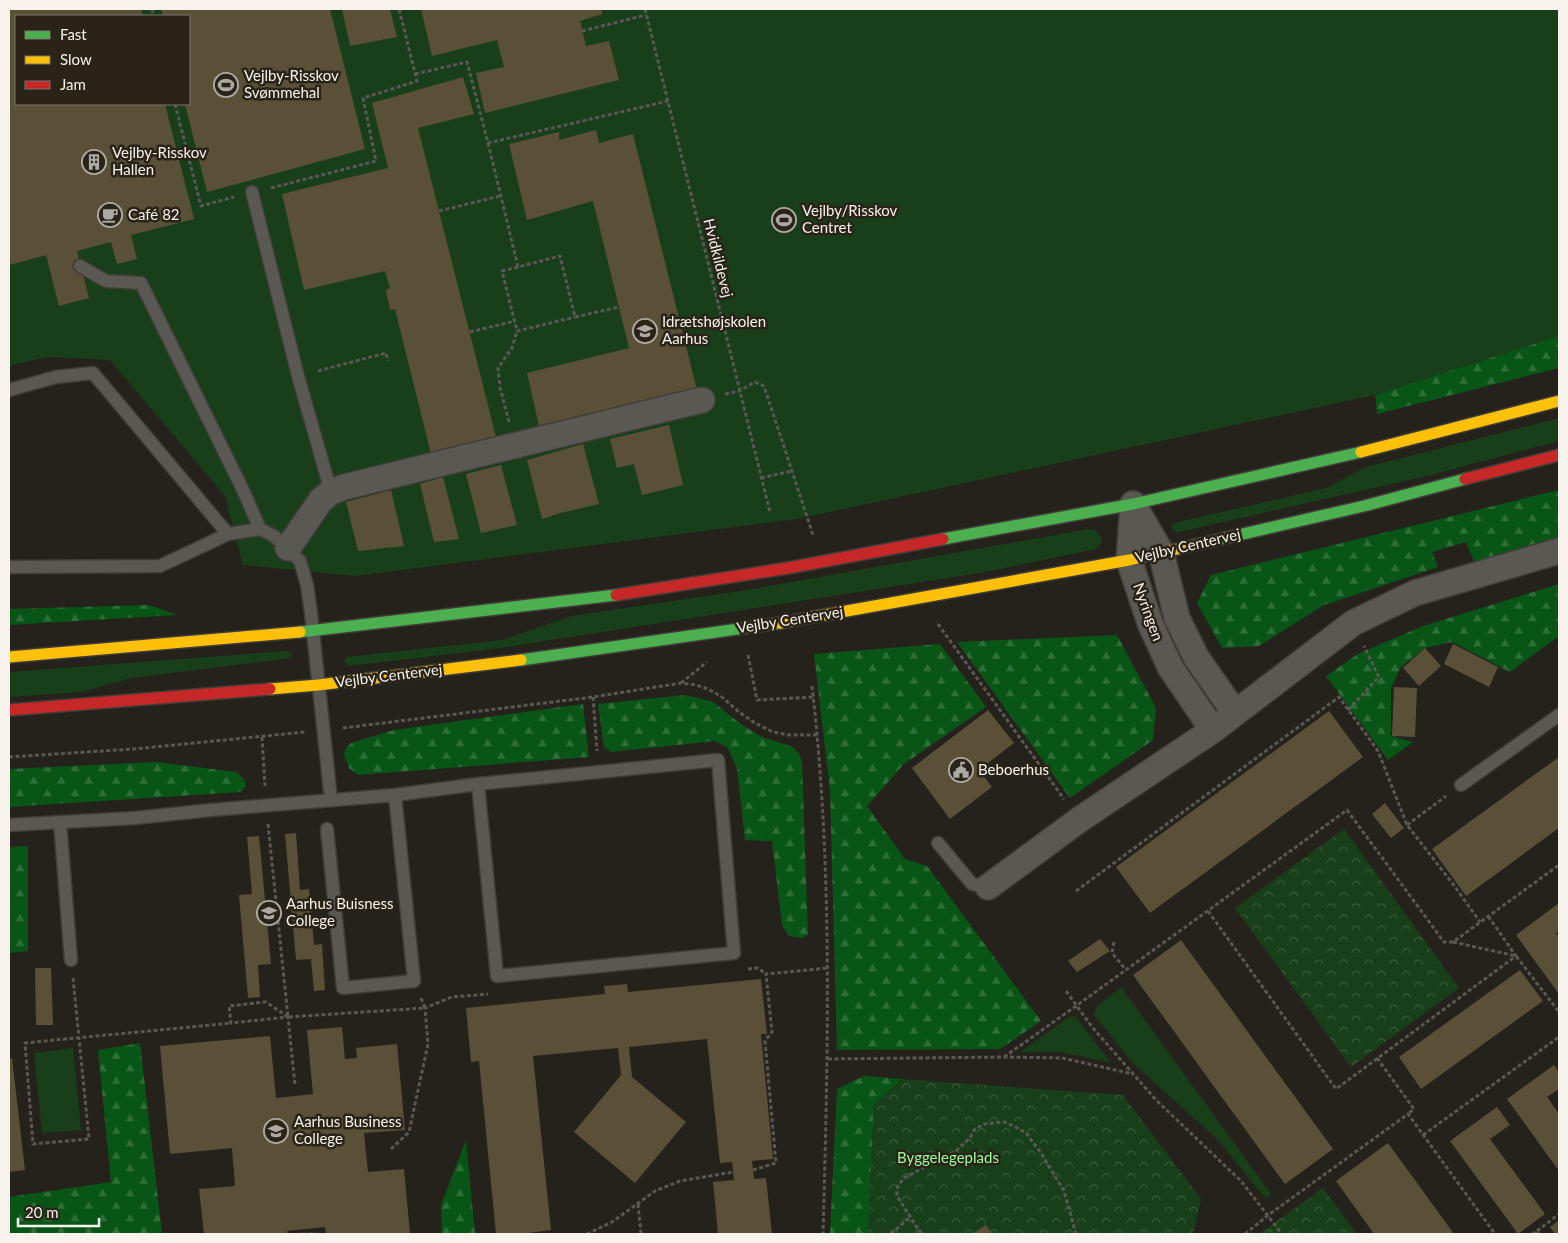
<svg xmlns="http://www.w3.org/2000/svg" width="1568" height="1243" viewBox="0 0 1568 1243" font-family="Lato,sans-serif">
<defs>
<pattern id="forest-firs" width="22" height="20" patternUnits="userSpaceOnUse" patternTransform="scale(1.25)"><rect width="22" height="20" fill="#095517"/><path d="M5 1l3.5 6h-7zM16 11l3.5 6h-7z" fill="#2e6e39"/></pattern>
<pattern id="park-crowns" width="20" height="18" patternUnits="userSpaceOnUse" patternTransform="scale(1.25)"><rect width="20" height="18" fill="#183f1a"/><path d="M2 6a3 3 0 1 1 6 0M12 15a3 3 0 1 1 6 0" fill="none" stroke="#3a5b3b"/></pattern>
</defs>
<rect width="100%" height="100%" fill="#25221c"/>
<g fill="#183f1a" fill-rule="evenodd">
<path d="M 9,9 L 1559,9 L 1559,336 L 1375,395 L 797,519 L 355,576 L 243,565 L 225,496 L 110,360 L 47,357 L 9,366 ZM 16,16 L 189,16 L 189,104 L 16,104 Z"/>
<path d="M 1559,418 L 1559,441 L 1431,475 L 1179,532 L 1173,531 L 1171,526 L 1174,523 L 1326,488 L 1366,467 Z"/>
<path d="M 1088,529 L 1096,531 L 1102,539 L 1101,544 L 1096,549 L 980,573 L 493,649 L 349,666 L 344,661 L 347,657 L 502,640 L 571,616 L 747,590 Z"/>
<path d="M 286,651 L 292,653 L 291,658 L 131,678 L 82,692 L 9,697 L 9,672 Z"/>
<path d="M 1121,987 L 1271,1194 L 1266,1199 L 1217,1139 L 1133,1063 L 1094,1015 L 1097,1006 Z"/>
<path d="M 1075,1016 L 1111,1063 L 1061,1052 L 1020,1052 L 1069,1017 Z"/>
<path d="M 73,1048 L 81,1130 L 42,1133 L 34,1053 Z"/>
</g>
<g fill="url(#forest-firs)">
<path d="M 1559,336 L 1559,368 L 1377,414 L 1375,395 Z"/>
<path d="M 1559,490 L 1559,543 L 1476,566 L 1466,542 L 1432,552 L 1438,567 L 1324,605 L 1259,646 L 1222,648 L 1197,603 L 1211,575 Z"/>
<path d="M 1559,584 L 1559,636 L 1510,672 L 1452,642 L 1425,648 L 1401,667 L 1391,688 L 1391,736 L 1413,742 L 1388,760 L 1326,676 L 1358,654 L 1423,626 Z"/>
<path d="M 149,605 L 177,615 L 9,625 L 9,609 Z"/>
<path d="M 1117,635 L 1156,708 L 1153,740 L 1070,798 L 957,642 Z"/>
<path d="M 940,644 L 986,707 L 904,764 L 867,806 L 905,859 L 927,866 L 1041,1021 L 1000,1049 L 837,1050 L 830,790 L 814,654 Z"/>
<path d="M 686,695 L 713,702 L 742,725 L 762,737 L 793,747 L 799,754 L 802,762 L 808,935 L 802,938 L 789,936 L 782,925 L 772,841 L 745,840 L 737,768 L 727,747 L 715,741 L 611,752 L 604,747 L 598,704 Z"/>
<path d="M 583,704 L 589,757 L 358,775 L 349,768 L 344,755 L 346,748 L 351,743 L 394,730 Z"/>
<path d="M 156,762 L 236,772 L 244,779 L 246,787 L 240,792 L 9,807 L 9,769 Z"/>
<path d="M 28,846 L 28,951 L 9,953 L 9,847 Z"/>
<path d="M 140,1043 L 162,1234 L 9,1234 L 9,1197 L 111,1182 L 98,1050 Z"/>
<path d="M 864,1076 L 902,1079 L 874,1105 L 868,1234 L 830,1234 L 837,1089 Z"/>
<path d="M 466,1140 L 475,1234 L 442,1234 L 441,1205 Z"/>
</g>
<g fill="url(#park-crowns)">
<path d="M 1344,829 L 1459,988 L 1351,1067 L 1235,908 Z"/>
<path d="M 902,1079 L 1123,1095 L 1201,1199 L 1193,1234 L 868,1234 L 874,1105 Z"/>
<path d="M 1323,1188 L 1357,1234 L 1259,1234 Z"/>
</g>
<g fill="#5a5038">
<path d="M 9,9 L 141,9 L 143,16 L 16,16 L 16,104 L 165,104 L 194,219 L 131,235 L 137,259 L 117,264 L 111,242 L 77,251 L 89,298 L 59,306 L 46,255 L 9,265 Z"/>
<path d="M 161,9 L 330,9 L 365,149 L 207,192 L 185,104 L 189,104 L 189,16 L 163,16 Z"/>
<path d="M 342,9 L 390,9 L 397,37 L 350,46 Z"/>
<path d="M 421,9 L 601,9 L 602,14 L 580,21 L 586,46 L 609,41 L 619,80 L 485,113 L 476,73 L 504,67 L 497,40 L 432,56 Z"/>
<path d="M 463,77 L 474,114 L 418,128 L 496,437 L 431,454 L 395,309 L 390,310 L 386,290 L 390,288 L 385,271 L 304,290 L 282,194 L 388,168 L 372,103 Z"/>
<path d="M 596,130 L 599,143 L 633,134 L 697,390 L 539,426 L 527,373 L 629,348 L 593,201 L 527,220 L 509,144 L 559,132 L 559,140 Z"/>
<path d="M 669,425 L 683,485 L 642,495 L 634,464 L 617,468 L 610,439 Z"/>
<path d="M 583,444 L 599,504 L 560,513 L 542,519 L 527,460 Z"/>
<path d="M 501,465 L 517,525 L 481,533 L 466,474 Z"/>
<path d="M 443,477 L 459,539 L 434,542 L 420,484 Z"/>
<path d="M 391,490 L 404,546 L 358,551 L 346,502 Z"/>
<path d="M 1453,644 L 1498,667 L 1489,687 L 1444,664 Z"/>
<path d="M 1425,648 L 1441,666 L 1419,686 L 1403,668 Z"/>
<path d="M 1394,687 L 1417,688 L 1415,737 L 1392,736 Z"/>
<path d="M 988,710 L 1014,743 L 979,770 L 992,787 L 950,819 L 912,768 Z"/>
<path d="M 1329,711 L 1363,757 L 1150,913 L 1116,867 Z"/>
<path d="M 1559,757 L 1559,828 L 1466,896 L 1432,849 Z"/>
<path d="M 1385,803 L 1404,828 L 1391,838 L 1372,814 Z"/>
<path d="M 296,833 L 300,890 L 309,889 L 314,945 L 322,944 L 325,990 L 314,991 L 311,959 L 296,960 L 285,834 Z"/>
<path d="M 259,836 L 271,964 L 258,965 L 260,997 L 248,998 L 239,895 L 252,894 L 247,837 Z"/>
<path d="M 1559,903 L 1559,931 L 1556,933 L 1559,937 L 1559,994 L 1516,935 Z"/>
<path d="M 1100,939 L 1110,951 L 1077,972 L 1068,961 Z"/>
<path d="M 1181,940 L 1333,1149 L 1285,1184 L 1133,975 Z"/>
<path d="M 35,968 L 51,968 L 53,1025 L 36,1025 Z"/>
<path d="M 1520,970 L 1543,1001 L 1421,1089 L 1399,1057 Z"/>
<path d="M 761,979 L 767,1034 L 761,1034 L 773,1159 L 752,1161 L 754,1179 L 766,1178 L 772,1234 L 718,1234 L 713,1182 L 734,1180 L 732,1162 L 720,1163 L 707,1039 L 629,1047 L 632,1077 L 686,1122 L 635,1183 L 574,1132 L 621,1075 L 618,1048 L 533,1056 L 551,1230 L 528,1233 L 528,1234 L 496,1234 L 479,1061 L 471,1062 L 466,1008 L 605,994 L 604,986 L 627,984 L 628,992 Z"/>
<path d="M 342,1027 L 345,1059 L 357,1058 L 356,1048 L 397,1044 L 405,1130 L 364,1133 L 368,1172 L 404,1169 L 410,1234 L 326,1234 L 325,1227 L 287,1231 L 288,1234 L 204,1234 L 199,1189 L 235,1186 L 232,1148 L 170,1154 L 160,1046 L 270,1036 L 276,1098 L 313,1094 L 307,1030 Z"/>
<path d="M 12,1058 L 25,1170 L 9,1172 L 9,1059 Z"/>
<path d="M 1554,1065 L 1559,1072 L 1559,1089 L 1547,1097 L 1559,1114 L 1559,1171 L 1507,1099 Z"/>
<path d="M 1497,1107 L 1510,1125 L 1490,1139 L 1545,1214 L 1518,1234 L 1450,1141 Z"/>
<path d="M 1388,1143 L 1454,1234 L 1374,1234 L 1336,1181 Z"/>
<path d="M 1559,1220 L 1559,1234 L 1555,1234 L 1550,1227 Z"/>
<path d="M 986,1225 L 992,1234 L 972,1234 Z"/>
</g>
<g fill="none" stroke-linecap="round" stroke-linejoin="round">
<defs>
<g id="lane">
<path d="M 252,192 L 298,376 L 331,492"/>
<path d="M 80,266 L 106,281 L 141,283 L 243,490 L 260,529"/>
<path d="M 9,390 L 56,377 L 93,373 L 228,534"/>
<path d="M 9,567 L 160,566 L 228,534 L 260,529 L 274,536 L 300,561 L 307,585 L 311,613 L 331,800"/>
<path d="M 1461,785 L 1559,715"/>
<path d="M 60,822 L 71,960"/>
<path d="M 9,825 L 135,818 L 211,810 L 395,795 L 478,784 L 718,760 L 734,953 L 497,976 L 478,784"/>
<path d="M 327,829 L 343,988 L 414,981 L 395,795"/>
<path d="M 938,843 L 972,884 L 988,887"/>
</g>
<g id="street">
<path d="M 1133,504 L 1129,560 L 1150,623 L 1170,667 L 1213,730"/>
<path d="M 1133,504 L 1161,552 L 1177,618 L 1196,657 L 1235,713"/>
<path d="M 288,548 L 321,500 L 331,492 L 344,487 L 702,400"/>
<path d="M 988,887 L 1079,820 L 1213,730 L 1353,623 L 1415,593 L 1559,551"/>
</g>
<g id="fast">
<path d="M 943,539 L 1133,504 L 1361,452"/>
<path d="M 1195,545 L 1364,506 L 1465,479"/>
<path d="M 300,632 L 616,595"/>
<path d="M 521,660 L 780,623"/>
</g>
<g id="slow">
<path d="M 1361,452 L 1559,401"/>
<path d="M 780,623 L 1129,560 L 1195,545"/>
<path d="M 9,657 L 300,632"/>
<path d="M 270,689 L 318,685 L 521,660"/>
</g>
<g id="jam">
<path d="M 1465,479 L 1559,455"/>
<path d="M 616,595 L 788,568 L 943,539"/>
<path d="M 9,710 L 270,689"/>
</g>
</defs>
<use href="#lane" stroke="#403d38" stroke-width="15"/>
<use href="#street" stroke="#403d38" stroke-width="28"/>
<use href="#fast" stroke="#403d38" stroke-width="14"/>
<use href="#slow" stroke="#403d38" stroke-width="14"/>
<use href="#jam" stroke="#403d38" stroke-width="14"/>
<g stroke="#5a5854" stroke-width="3" stroke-dasharray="4 2.5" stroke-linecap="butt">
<path d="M 152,9 L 154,16"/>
<path d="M 645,9 L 770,512"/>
<path d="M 582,31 L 646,15"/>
<path d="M 415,74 L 467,62 L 488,143 L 668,101"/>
<path d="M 175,104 L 201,206 L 234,197"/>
<path d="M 488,143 L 518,267 L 560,256 L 575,317 L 619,307"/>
<path d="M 271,188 L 376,161 L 363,98 L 417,81 L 399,9"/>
<path d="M 439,211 L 500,196"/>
<path d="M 518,267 L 502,271 L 517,331 L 575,317"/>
<path d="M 470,332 L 515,321"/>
<path d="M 318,371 L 386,353 L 388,361"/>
<path d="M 725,394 L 739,391 L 755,382 L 764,386 L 813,535"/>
<path d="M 509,422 L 500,387 L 498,368 L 512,348 L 517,331"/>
<path d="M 761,478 L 792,471"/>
<path d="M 938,624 L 1064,799"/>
<path d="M 748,655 L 757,700 L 814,697"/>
<path d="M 681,683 L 707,662"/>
<path d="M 812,686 C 833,868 828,1051 823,1234"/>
<path d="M 593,697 L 597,751"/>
<path d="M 1348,710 L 1379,677 L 1364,646"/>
<path d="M 343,728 L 593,697 L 681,683 L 696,685 L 708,689 L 722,697 L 739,712 L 755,723 L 773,732 L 788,735 L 818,735"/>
<path d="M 262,737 L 265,786"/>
<path d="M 9,757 L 134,749 L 305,732"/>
<path d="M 268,824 L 288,1017 L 425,1008 L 421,998"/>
<path d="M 1407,825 L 1446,796"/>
<path d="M 1076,891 L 1339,697 L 1378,751 L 1407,825 L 1453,884 L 1480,922"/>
<path d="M 1208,911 L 1336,1089 L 1516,956 L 1488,916"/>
<path d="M 1114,942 L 1112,953 L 1126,970"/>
<path d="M 1453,942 L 1516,956 L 1559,1012"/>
<path d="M 748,969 L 758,968 L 766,974"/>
<path d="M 73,978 L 89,1139 L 33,1144 L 25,1043 C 94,1036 162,1030 231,1023"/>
<path d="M 1066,991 L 1092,1027 L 1156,1100 L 1241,1181 L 1282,1234"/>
<path d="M 288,1017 L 266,1002 L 229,1006 L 231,1023 L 288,1017 L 295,1085"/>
<path d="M 1004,1057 L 1076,1006 L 1347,810 L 1444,942 L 1453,942 L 1559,865"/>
<path d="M 1377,1058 L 1414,1109 L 1408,1114"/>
<path d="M 828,1059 L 1004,1057 L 1062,1058 L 1133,1074"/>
<path d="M 1423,1135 L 1559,1037"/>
<path d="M 391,1149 L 409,1132 L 428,1044 L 425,1008 L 452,997 L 488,994"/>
<path d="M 753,1170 L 776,1163 L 765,1041 L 772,1032 L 766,974 L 828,968"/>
<path d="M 638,1204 L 641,1234"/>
<path d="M 1537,1231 L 1559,1214"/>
<path d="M 302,1234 L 317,1234"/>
<path d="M 587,1234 L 612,1222 L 655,1191 L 680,1181 L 733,1172"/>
<path d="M 891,1234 L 910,1217"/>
<path d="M 921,1234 L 897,1196 C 896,1187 899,1183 906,1177 L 957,1150 L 970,1138 L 975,1129 L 984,1124 L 1004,1122 L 1016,1127 L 1026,1133 L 1041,1153 L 1064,1191 L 1076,1234"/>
<path d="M 1245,1234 L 1267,1216 L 1408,1114 L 1495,1234"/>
<path d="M 1532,1234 L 1537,1231 L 1539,1234"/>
</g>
<use href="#lane" stroke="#5a5853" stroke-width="12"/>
<use href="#street" stroke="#5a5853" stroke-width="25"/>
<use href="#fast" stroke="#4caf50" stroke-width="11"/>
<use href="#slow" stroke="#ffc107" stroke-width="11"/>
<use href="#jam" stroke="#c62828" stroke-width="11"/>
</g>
<defs>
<symbol id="stadium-ring" viewBox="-11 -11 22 22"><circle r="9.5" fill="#292318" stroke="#aeaaa3" stroke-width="1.5"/><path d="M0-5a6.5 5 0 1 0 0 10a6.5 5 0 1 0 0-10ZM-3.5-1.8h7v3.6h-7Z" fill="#aeaaa3"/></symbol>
<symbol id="building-ring" viewBox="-11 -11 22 22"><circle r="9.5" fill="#292318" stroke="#aeaaa3" stroke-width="1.5"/><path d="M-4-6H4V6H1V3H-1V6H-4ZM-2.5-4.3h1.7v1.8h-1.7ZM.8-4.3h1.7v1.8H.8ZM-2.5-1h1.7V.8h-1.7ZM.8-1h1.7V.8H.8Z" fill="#aeaaa3"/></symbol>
<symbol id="cafe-ring" viewBox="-11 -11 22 22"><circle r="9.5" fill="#292318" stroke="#aeaaa3" stroke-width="1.5"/><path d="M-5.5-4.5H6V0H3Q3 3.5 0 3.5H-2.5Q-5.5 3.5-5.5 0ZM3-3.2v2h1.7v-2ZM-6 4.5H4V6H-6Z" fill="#aeaaa3"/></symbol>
<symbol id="school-ring" viewBox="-11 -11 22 22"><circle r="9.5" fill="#292318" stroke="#aeaaa3" stroke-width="1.5"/><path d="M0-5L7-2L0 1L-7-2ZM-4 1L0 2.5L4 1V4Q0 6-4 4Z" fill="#aeaaa3"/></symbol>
<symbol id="civic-ring" viewBox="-11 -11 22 22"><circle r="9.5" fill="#292318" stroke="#aeaaa3" stroke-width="1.5"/><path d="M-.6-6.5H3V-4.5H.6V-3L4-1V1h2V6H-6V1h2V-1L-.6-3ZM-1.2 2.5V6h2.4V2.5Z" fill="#aeaaa3"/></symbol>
<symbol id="university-ring" viewBox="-11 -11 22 22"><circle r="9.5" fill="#292318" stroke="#aeaaa3" stroke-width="1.5"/><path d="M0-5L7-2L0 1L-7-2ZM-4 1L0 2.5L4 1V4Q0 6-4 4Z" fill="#aeaaa3"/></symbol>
</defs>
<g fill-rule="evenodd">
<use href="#stadium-ring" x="212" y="71" width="28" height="28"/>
<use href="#building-ring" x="80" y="148" width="28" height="28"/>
<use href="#cafe-ring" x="96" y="201" width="28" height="28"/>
<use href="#stadium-ring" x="770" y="206" width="28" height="28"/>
<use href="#school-ring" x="631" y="317" width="28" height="28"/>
<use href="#civic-ring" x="947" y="756" width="28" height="28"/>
<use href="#university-ring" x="255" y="899" width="28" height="28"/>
<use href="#school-ring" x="262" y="1117" width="28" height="28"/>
</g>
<g text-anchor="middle" stroke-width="5" stroke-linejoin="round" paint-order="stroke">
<g font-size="15" fill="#f7f3ec" stroke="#292318" text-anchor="start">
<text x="244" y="81">Vejlby-Risskov<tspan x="244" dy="17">Svømmehal</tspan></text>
<text x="112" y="158">Vejlby-Risskov<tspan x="112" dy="17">Hallen</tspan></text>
<text x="802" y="216">Vejlby/Risskov<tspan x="802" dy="17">Centret</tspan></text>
<text x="128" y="220">Café 82</text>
<text x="662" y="327">Idrætshøjskolen<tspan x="662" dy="17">Aarhus</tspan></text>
<text x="978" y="775">Beboerhus</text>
<text x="286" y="909">Aarhus Buisness<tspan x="286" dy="17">College</tspan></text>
<text x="294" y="1127">Aarhus Business<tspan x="294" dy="17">College</tspan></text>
</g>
<g font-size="15" fill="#f7f3ec" stroke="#292318">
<text transform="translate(718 258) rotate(76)" y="5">Hvidkildevej</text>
<text transform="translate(1188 546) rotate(-13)" y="5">Vejlby Centervej</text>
<text transform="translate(1148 612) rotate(70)" y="5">Nyringen</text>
<text transform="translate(790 620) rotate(-9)" y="5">Vejlby Centervej</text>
<text transform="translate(389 676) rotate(-7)" y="5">Vejlby Centervej</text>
</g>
<g font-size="15" fill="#9afd9d" stroke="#292318">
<text x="948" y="1163">Byggelegeplads</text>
</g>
</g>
<rect width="1568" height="1243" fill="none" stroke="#f7f3ec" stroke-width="20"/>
<rect x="15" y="15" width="175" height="90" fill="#292318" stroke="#7b766d"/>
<rect x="25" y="31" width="25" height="8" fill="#4caf50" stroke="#7b766d"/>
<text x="60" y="40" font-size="15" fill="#f7f3ec">Fast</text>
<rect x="25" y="56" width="25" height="8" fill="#ffc107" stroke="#7b766d"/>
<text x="60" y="65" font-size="15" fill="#f7f3ec">Slow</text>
<rect x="25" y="81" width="25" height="8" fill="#c62828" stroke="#7b766d"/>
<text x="60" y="90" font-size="15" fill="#f7f3ec">Jam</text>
<path d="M18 1218v8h81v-8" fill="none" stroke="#f7f3ec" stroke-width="2.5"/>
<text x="25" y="1218" font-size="15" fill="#f7f3ec" stroke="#292318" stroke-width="4" paint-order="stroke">20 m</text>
</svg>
